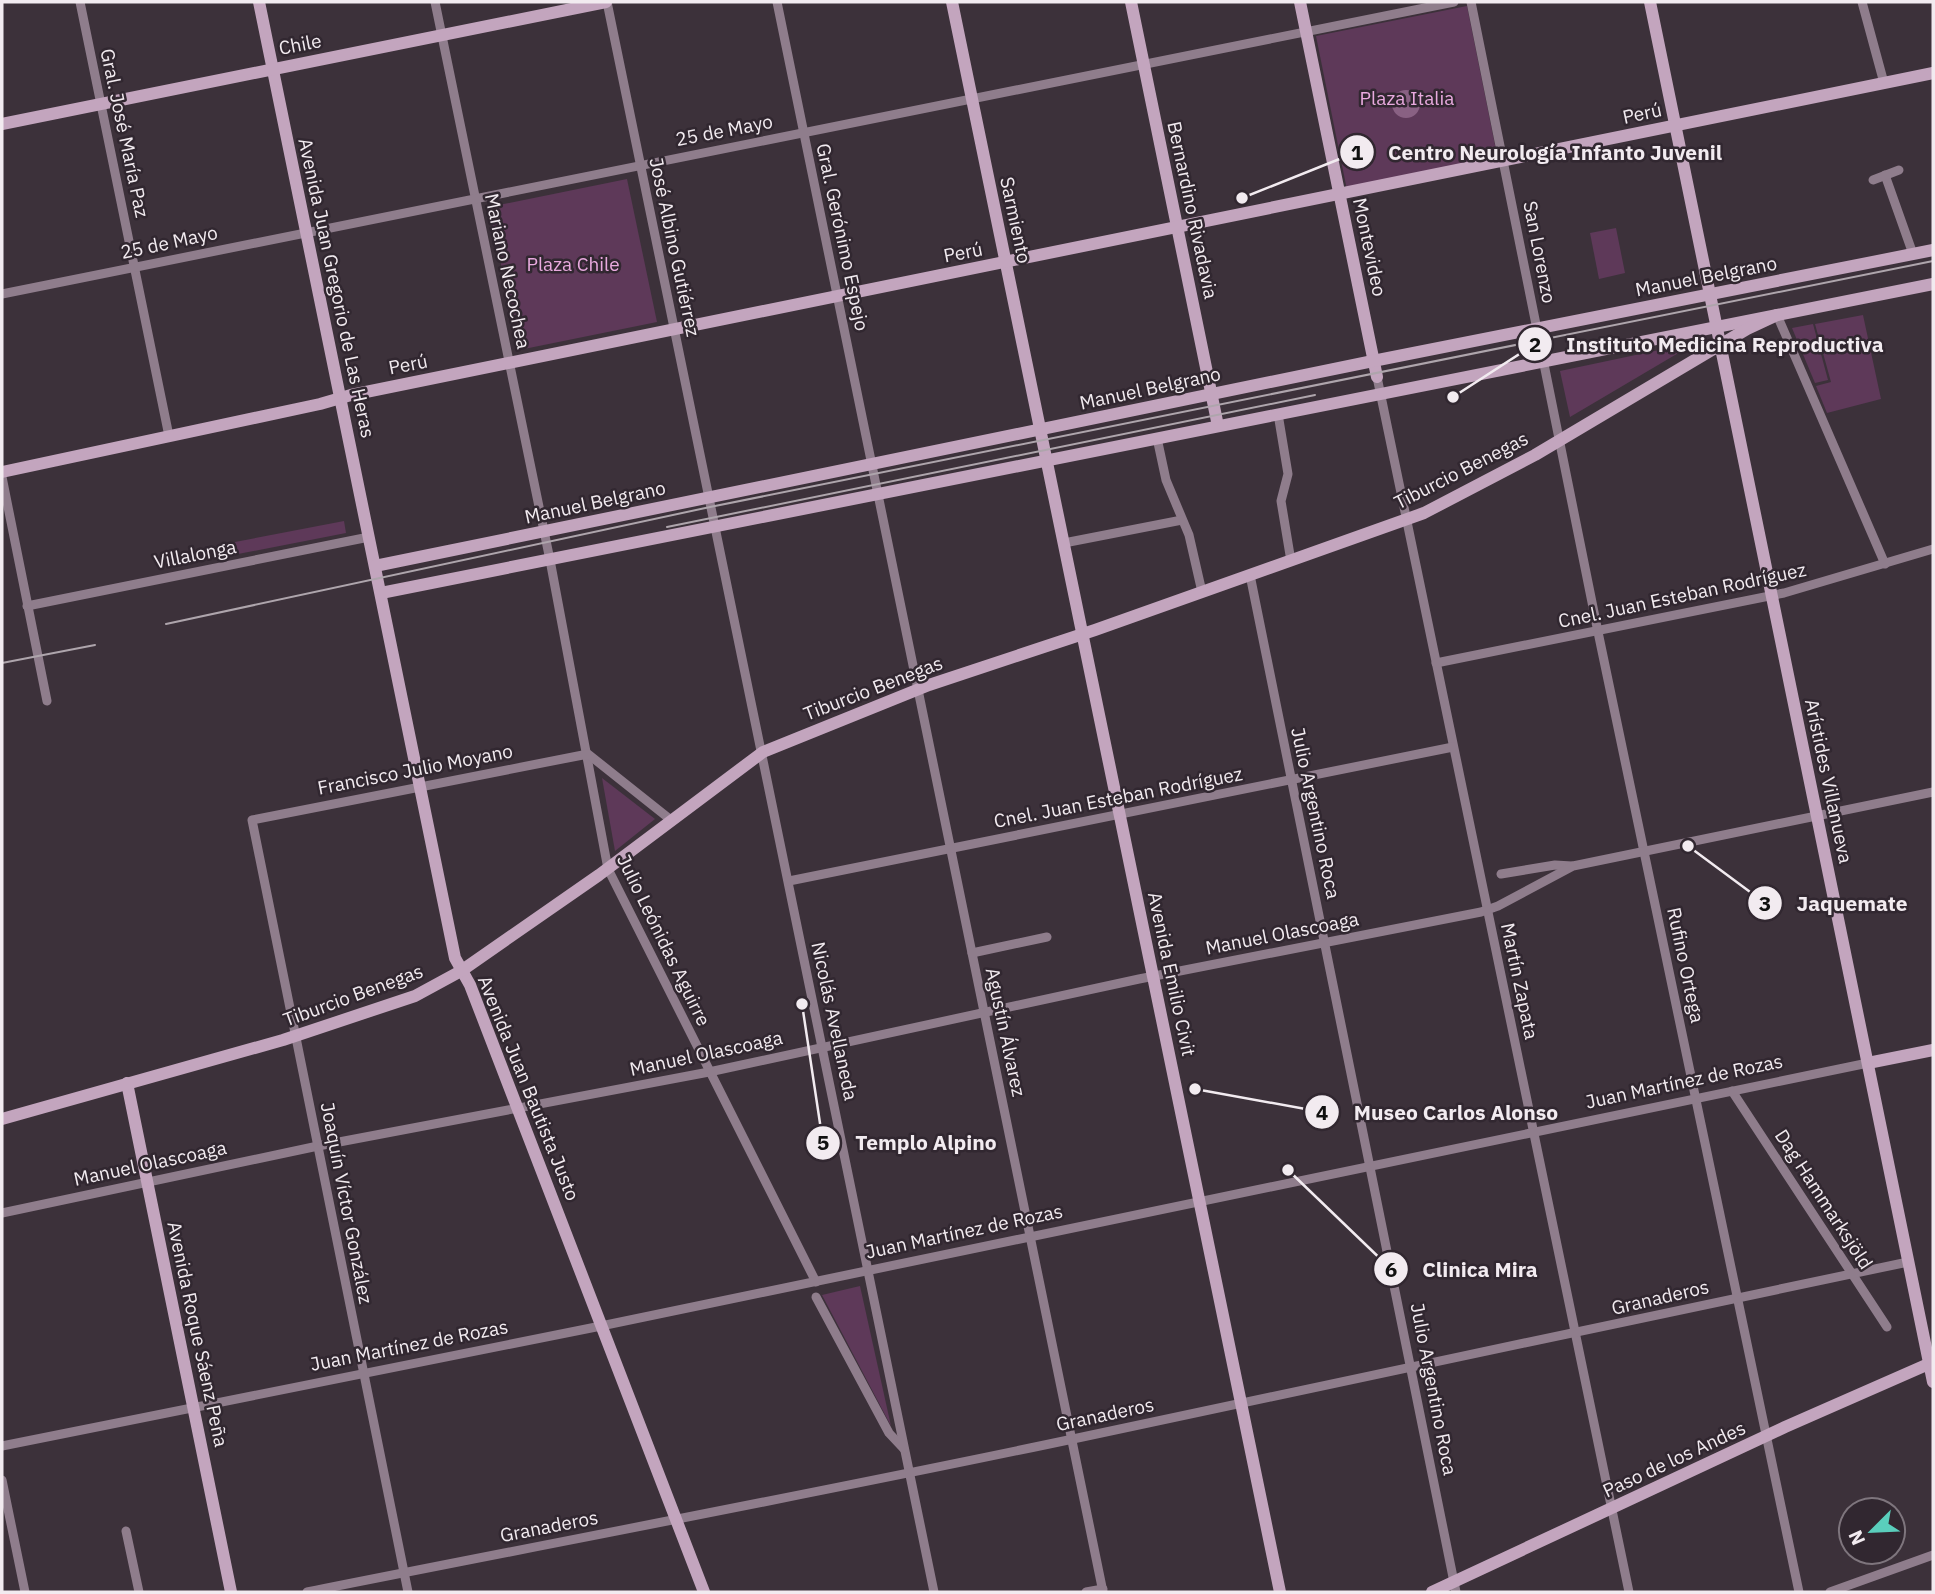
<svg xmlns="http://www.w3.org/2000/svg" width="1935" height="1594" viewBox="0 0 1935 1594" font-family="'IBM Plex Sans',sans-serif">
<rect width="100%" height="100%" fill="#3c313a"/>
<g fill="#5e3959">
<path d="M 1467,6 L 1498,160 L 1347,190 L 1316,36 Z"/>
<path d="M 627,179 L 657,322 L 519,350 L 489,207 Z"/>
<path d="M 1616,228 L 1625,273 L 1599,279 L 1590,233 Z"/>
<path d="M 1863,315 L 1881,399 L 1827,413 L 1816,386 L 1831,382 L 1815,324 Z"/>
<path d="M 1813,324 L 1828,380 L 1815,383 L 1792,328 Z"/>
<path d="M 1697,342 L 1570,417 L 1560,371 Z"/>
<path d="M 344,521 L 346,533 L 238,554 L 235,542 Z"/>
<path d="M 602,778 L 655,819 L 615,851 Z"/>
<path d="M 860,1286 L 891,1426 L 822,1295 Z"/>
</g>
<circle fill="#896183" cx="1406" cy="104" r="14"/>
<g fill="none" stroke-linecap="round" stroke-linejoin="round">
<g stroke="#8f7d8c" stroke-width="9">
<path d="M 80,2 L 169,436"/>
<path d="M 435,2 L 550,560 L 608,869 L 816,1282"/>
<path d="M 607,2 L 934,1592"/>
<path d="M 777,2 L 1103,1592"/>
<path d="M 1471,2 L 1598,632 L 1799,1592"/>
<path d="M 1862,2 L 1884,83"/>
<path d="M 1885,175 L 1913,254"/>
<path d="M 1873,180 L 1899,170"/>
<path d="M 2,294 L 1454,2"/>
<path d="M 1777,315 L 1885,564"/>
<path d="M 1377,377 L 1629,1592"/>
<path d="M 1278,414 L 1288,474 L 1281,501 L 1291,561"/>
<path d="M 1157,438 L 1166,480 L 1189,535 L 1202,592"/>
<path d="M 2,477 L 47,701"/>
<path d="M 1064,543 L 1182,520"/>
<path d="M 1250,575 L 1456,1592"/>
<path d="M 27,606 L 369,537"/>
<path d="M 1436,663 L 1784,593 L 1933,549"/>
<path d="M 1501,874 L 1555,865 L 1572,866"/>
<path d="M 789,881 L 1453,747"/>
<path d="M 972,953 L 1047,937"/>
<path d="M 1732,1091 L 1887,1327"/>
<path d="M 2,1213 L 318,1146 L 709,1072 L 1139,979 L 1481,912 L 1498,906 L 1573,866 L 1933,792"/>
<path d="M 816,1297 L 889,1433 L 904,1449"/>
<path d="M 2,1446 L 601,1326 L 1868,1063"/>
<path d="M 2,1480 L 25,1592"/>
<path d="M 126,1531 L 139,1592"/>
<path d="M 307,1592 C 562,1541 818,1493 1073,1439 C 1351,1380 1630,1320 1908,1262"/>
<path d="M 408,1592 L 252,820 L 588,754 L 671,820"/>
<path d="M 1086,1592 L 1103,1589"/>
<path d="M 1830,1592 L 1933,1555"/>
</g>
<g stroke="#c3a5be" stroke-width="12">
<path d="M 259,2 L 455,958 L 470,985 L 704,1592"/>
<path d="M 952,2 L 1280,1592"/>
<path d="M 1131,2 L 1218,426"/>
<path d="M 1300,2 L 1377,377"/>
<path d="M 1650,2 L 1933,1382"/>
<path d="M 2,124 L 606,2"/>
<path d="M 2,472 L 320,404 L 351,395 L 1933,73"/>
<path d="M 375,566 L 1373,361 L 1933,250"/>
<path d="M 381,593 L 1933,284"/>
<path d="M 1868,1063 L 1933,1050"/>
<path d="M 127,1083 L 231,1592"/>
<path d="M 2,1119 L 283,1040 L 415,996 L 461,971 L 599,875 L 763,752 L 929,685 L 1095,630 L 1424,513 L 1535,455 L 1747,329 L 1777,315"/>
<path d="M 1432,1592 L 1785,1427 L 1933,1362"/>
</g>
<g stroke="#aea5ac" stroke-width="2">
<path d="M 667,527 L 1315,395"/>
<path d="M 166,624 L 710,507 L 1933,261"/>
<path d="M 2,663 L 95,645"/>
</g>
</g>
<g text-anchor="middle" stroke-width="5" stroke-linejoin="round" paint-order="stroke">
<g font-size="19" fill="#f2ebf0" stroke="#312730">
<text transform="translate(300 44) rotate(-11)" y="7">Chile</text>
<text transform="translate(1642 113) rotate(-12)" y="7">Perú</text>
<text transform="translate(724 130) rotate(-11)" y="7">25 de Mayo</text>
<text transform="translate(125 133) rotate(78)" y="7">Gral. José María Paz</text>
<text transform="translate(1193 210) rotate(78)" y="7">Bernardino Rivadavia</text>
<text transform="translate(1016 220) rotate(78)" y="7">Sarmiento</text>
<text transform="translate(843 237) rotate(78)" y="7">Gral. Gerónimo Espejo</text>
<text transform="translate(169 242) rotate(-12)" y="7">25 de Mayo</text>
<text transform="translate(675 247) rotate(78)" y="7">José Albino Gutiérrez</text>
<text transform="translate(1370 247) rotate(78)" y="7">Montevideo</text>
<text transform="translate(963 252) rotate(-11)" y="7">Perú</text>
<text transform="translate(1540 252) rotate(79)" y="7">San Lorenzo</text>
<text transform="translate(508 271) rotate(78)" y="7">Mariano Necochea</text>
<text transform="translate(1706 276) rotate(-11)" y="7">Manuel Belgrano</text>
<text transform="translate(337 288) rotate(78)" y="7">Avenida Juan Gregorio de Las Heras</text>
<text transform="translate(408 364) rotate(-11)" y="7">Perú</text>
<text transform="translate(1150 388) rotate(-12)" y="7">Manuel Belgrano</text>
<text transform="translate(1461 470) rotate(-27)" y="7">Tiburcio Benegas</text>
<text transform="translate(595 502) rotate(-12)" y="7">Manuel Belgrano</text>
<text transform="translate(195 554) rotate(-11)" y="7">Villalonga</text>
<text transform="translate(1682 595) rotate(-12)" y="7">Cnel. Juan Esteban Rodríguez</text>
<text transform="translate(873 688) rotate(-21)" y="7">Tiburcio Benegas</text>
<text transform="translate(415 769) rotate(-11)" y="7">Francisco Julio Moyano</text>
<text transform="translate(1829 781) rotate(78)" y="7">Arístides Villanueva</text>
<text transform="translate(1118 797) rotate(-11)" y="7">Cnel. Juan Esteban Rodríguez</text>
<text transform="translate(1316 813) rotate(78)" y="7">Julio Argentino Roca</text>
<text transform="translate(1282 933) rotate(-11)" y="7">Manuel Olascoaga</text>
<text transform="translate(664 940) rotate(64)" y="7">Julio Leónidas Aguirre</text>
<text transform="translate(1686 965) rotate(78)" y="7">Rufino Ortega</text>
<text transform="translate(1172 974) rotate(78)" y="7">Avenida Emilio Civit</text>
<text transform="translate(1520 981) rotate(78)" y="7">Martín Zapata</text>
<text transform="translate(353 995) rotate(-20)" y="7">Tiburcio Benegas</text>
<text transform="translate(835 1021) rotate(78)" y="7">Nicolás Avellaneda</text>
<text transform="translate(1006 1032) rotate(78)" y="7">Agustín Álvarez</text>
<text transform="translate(706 1053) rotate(-12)" y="7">Manuel Olascoaga</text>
<text transform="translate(1684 1081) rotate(-12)" y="7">Juan Martínez de Rozas</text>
<text transform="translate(529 1088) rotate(68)" y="7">Avenida Juan Bautista Justo</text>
<text transform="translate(150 1163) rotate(-12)" y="7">Manuel Olascoaga</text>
<text transform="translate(1824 1199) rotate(57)" y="7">Dag Hammarksjöld</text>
<text transform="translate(347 1203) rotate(79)" y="7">Joaquín Víctor González</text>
<text transform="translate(964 1231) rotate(-12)" y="7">Juan Martínez de Rozas</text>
<text transform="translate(1660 1297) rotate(-13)" y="7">Granaderos</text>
<text transform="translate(198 1334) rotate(78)" y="7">Avenida Roque Sáenz Peña</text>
<text transform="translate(409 1345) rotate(-11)" y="7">Juan Martínez de Rozas</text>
<text transform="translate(1434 1389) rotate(79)" y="7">Julio Argentino Roca</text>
<text transform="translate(1105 1414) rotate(-12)" y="7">Granaderos</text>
<text transform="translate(1674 1459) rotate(-25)" y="7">Paso de los Andes</text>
<text transform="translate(549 1526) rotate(-11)" y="7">Granaderos</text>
</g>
<g font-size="19" fill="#e9aadf" stroke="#312730">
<text x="1407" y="105">Plaza Italia</text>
<text x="573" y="271">Plaza Chile</text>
</g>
</g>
<path fill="none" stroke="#f2ebf0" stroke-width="2.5" d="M1242 198L1357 152M1453 397L1535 344M1688 846L1765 903M1195 1089L1322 1112M802 1004L823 1143M1288 1170L1391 1269"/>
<g fill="#f2ebf0" stroke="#312730" stroke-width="2.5">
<circle cx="1242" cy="198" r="7"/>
<circle cx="1453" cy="397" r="7"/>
<circle cx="1688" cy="846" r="7"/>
<circle cx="1195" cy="1089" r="7"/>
<circle cx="802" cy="1004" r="7"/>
<circle cx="1288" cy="1170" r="7"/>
<circle cx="1357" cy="152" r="18"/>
<circle cx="1535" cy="344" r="18"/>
<circle cx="1765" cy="903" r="18"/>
<circle cx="1322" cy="1112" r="18"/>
<circle cx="823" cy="1143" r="18"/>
<circle cx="1391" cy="1269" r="18"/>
</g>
<g font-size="21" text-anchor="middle" font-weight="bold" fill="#111">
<text x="1357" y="160">1</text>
<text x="1535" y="352">2</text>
<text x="1765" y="911">3</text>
<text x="1322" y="1120">4</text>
<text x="823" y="1150">5</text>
<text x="1391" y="1277">6</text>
</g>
<g font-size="21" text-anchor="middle" font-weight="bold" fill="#f2ebf0" stroke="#312730" stroke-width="5" stroke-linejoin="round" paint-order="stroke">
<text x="1555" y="160">Centro Neurología Infanto Juvenil</text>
<text x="1725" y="352">Instituto Medicina Reproductiva</text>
<text x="1852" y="911">Jaquemate</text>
<text x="1456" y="1120">Museo Carlos Alonso</text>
<text x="926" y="1150">Templo Alpino</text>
<text x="1480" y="1277">Clinica Mira</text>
</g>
<rect width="1935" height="1594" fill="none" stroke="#f2ebf0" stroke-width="7"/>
<g transform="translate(1872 1531) rotate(246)"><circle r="33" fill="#312730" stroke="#7e757d" stroke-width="2"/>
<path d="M0-5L12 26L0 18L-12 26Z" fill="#5acebc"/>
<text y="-10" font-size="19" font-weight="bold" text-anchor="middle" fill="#f2ebf0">N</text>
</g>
</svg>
